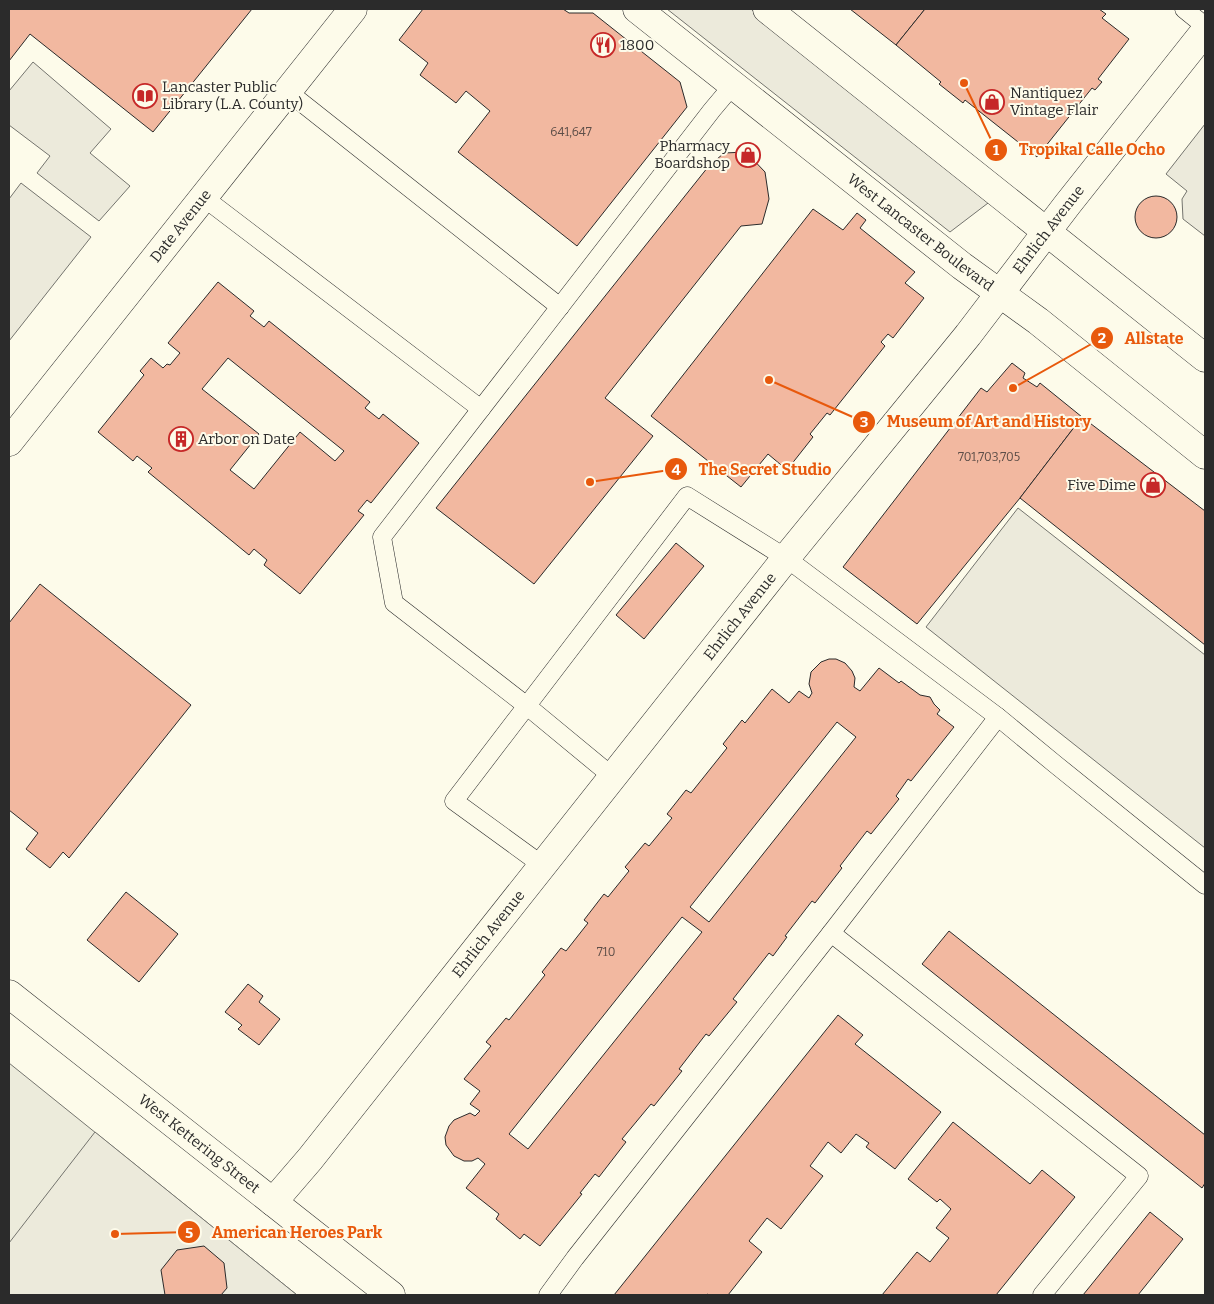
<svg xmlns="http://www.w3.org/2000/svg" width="1214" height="1304" viewBox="0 0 1214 1304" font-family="Bitter,serif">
<rect width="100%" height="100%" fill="#fdfbea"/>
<path fill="#ecebdb" stroke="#74746e" d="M 9,1063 L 297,1295 L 9,1295 Z"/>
<g fill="#eceadb" stroke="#74746e">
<path d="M 667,9 L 751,9 L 992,200 L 950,232 Z"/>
<path d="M 33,62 L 111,129 L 90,153 L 130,186 L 99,221 L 37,173 L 50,156 L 9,125 L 9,91 Z"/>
<path d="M 1205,124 L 1205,236 L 1183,219 L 1182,199 L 1187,191 L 1166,174 Z"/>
<path d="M 21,183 L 91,237 L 9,341 L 9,199 Z"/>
<path d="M 1018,508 L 1205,655 L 1205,848 L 926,627 Z"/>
<path d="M 95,1132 L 297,1295 L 9,1295 L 9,1243 Z"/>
</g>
<g fill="#f2b8a0" stroke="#2b2b2b" fill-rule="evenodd">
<path d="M 9,9 L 252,9 L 153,132 L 30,34 L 9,61 Z"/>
<path d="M 423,9 L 563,9 L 569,13 L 593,13 L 680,82 L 687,107 L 577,246 L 458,152 L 490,111 L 466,91 L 456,103 L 420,75 L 428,63 L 399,40 Z"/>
<path d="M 850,9 L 925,9 L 896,45 Z"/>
<path d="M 925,9 L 1099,9 L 1106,14 L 1102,18 L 1129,39 L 1098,79 L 1102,82 L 1095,90 L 1092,88 L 1037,157 L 965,100 L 963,103 L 939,84 L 941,82 L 896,45 Z"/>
<path d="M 746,152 L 765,172 L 769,199 L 762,224 L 741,226 L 605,398 L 653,436 L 534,584 L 436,508 L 708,167 L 724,153 Z"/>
<circle cx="1156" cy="217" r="21"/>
<path d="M 813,209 L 843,230 L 857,213 L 866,220 L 860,228 L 915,272 L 905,283 L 924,298 L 893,338 L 888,334 L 881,342 L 885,346 L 830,415 L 827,413 L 810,434 L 813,437 L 787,470 L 768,454 L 741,487 L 651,416 Z"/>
<path d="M 218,282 L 254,311 L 250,316 L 264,327 L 269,321 L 370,402 L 365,408 L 379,419 L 383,414 L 419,443 L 371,503 L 367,500 L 358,511 L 364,515 L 300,594 L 264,565 L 267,560 L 254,549 L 249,555 L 148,472 L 152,468 L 137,456 L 133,461 L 98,432 L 144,375 L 140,371 L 151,358 L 163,368 L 167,364 L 170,365 L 180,353 L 168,343 ZM 228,358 L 344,451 L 335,461 L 300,432 L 254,489 L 230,470 L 259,434 L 202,389 Z"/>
<path d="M 1012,363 L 1025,373 L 1023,378 L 1037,387 L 1040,383 L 1082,417 L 1020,498 L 917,624 L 843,567 L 981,388 L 987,392 Z"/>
<path d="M 1082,417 L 1205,511 L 1205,645 L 1020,498 Z"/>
<path d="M 676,543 L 704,566 L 644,639 L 616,615 Z"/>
<path d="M 40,584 L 191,705 L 69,858 L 63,852 L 50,868 L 26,849 L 38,833 L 9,810 L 9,623 Z"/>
<path d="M 829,659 L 836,659 L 845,663 L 852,671 L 855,678 L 854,687 L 860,691 L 879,668 L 899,683 L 901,681 L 920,695 L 930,697 L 934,704 L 940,710 L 937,714 L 954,727 L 911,781 L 908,779 L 896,796 L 899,799 L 871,834 L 867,831 L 840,866 L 842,868 L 815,903 L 812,901 L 785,936 L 787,937 L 773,956 L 769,953 L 733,999 L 737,1002 L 709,1036 L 706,1034 L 679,1069 L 682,1071 L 654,1106 L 651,1104 L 622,1139 L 626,1142 L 599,1177 L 595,1174 L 580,1193 L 582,1194 L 540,1246 L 524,1234 L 520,1239 L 496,1219 L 499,1214 L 466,1188 L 485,1164 L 478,1158 L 472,1161 L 464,1161 L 454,1156 L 446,1145 L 445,1137 L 449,1126 L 454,1120 L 470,1113 L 475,1116 L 480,1111 L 470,1104 L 480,1091 L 464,1079 L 491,1046 L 486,1042 L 506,1018 L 509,1020 L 545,975 L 542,972 L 561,948 L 566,951 L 588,923 L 584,920 L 604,894 L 608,897 L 629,871 L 625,867 L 645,843 L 649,846 L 672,818 L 667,814 L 686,790 L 691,793 L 727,748 L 723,744 L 742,720 L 745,723 L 772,689 L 789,703 L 799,691 L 809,698 L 812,693 L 809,684 L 811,672 L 821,662 ZM 837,722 L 856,737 L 709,922 L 690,907 ZM 682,917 L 702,932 L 528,1149 L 509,1134 Z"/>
<path d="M 126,892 L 178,934 L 139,982 L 87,940 Z"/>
<path d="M 949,931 L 1205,1135 L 1205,1183 L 1202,1188 L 922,964 Z"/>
<path d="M 248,984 L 263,996 L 259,1002 L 280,1019 L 259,1045 L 238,1029 L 242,1025 L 225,1012 Z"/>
<path d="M 838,1015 L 863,1035 L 855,1044 L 941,1112 L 895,1169 L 866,1147 L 869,1143 L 856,1134 L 841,1153 L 828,1142 L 810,1166 L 823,1176 L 781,1229 L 767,1218 L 749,1241 L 762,1252 L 728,1295 L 709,1295 L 707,1294 L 706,1295 L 614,1295 Z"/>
<path d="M 953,1122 L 1030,1184 L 1042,1170 L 1075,1197 L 996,1295 L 882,1295 L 917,1252 L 930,1262 L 949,1238 L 936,1228 L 951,1209 L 940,1199 L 937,1202 L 908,1179 Z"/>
<path d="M 1150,1212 L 1183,1239 L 1138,1295 L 1083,1295 Z"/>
<path d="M 204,1246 L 224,1263 L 227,1288 L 221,1295 L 165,1295 L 161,1270 L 177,1250 Z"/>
</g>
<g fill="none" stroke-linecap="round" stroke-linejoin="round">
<defs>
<g id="service">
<path d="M 1184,9 L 1205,26"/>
<path d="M 287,91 L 560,307"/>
<path d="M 203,197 L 481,409"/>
<path d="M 613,777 L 527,706 L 394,603 L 382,537 L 712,110 L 733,85"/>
<path d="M 542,865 L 454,801 L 687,496 L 786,558 L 998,717 L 1055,764 L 1205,885"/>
<path d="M 831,933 L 1139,1176 L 1042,1295"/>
<path d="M 548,1295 L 575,1258 L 831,933 L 998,717"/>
</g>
<g id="minor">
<path id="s1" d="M 9,442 L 353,9"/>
<path id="s2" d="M 9,994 L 391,1295"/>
<path id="s3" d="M 273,1202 L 310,1159 L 786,558 L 968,335 L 1067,205 L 1205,31"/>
</g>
<g id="tertiary">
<path id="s4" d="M 637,9 L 962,266 L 1038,321 L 1205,455"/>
<path d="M 767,9 L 1205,358"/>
</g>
</defs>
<use href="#service" stroke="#2b2b2b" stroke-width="19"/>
<use href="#minor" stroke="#2b2b2b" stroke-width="29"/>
<use href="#tertiary" stroke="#2b2b2b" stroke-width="29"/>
<use href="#service" stroke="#fdfbea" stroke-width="18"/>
<use href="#minor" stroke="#fdfbea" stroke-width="28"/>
<use href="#tertiary" stroke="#fdfbea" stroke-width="28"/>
</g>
<defs>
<symbol id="restaurant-ring" viewBox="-11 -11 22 22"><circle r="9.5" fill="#fdfbea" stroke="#c62828" stroke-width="1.5"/><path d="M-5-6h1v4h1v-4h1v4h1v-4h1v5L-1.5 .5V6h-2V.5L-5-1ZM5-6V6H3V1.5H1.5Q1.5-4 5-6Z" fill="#c62828"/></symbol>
<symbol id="library-ring" viewBox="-11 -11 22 22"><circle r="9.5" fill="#fdfbea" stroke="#c62828" stroke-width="1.5"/><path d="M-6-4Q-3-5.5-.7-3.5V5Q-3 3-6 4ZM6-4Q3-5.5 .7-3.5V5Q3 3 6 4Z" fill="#c62828"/></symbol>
<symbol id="shop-ring" viewBox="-11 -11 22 22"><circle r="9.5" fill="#fdfbea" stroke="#c62828" stroke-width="1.5"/><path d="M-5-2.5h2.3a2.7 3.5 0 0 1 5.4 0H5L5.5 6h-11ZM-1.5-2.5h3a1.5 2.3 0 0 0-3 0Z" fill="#c62828"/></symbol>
<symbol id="building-ring" viewBox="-11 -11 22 22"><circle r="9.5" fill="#fdfbea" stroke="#c62828" stroke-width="1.5"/><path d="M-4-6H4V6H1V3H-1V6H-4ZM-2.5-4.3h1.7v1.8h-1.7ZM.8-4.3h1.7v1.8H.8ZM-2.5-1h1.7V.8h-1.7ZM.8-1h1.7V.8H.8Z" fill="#c62828"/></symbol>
</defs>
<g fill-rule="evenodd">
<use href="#restaurant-ring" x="589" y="31" width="28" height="28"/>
<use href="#library-ring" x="131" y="82" width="28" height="28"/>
<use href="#shop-ring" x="978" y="88" width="28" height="28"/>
<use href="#shop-ring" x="734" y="141" width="28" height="28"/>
<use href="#building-ring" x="167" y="425" width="28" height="28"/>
<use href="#shop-ring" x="1139" y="471" width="28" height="28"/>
</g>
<g text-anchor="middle" stroke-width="4" stroke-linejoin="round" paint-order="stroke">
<g font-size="12" fill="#5d4e48">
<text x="571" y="136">641,647</text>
<text x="989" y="461">701,703,705</text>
<text x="606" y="956">710</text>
</g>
<g font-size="15" fill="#2b2b2b" stroke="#fdfbea" text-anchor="start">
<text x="620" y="50">1800</text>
<text x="162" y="92">Lancaster Public<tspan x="162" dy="17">Library (L.A. County)</tspan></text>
<text x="1010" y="98">Nantiquez<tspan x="1010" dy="17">Vintage Flair</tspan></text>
<text x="730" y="151" text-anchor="end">Pharmacy<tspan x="730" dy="17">Boardshop</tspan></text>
<text x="198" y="444">Arbor on Date</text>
<text x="1136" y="490" text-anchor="end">Five Dime</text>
</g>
<g font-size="15" fill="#2b2b2b" stroke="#fdfbea">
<text dy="5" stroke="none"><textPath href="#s1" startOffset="276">Date Avenue</textPath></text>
<text dy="5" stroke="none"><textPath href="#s3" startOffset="1244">Ehrlich Avenue</textPath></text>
<text dy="5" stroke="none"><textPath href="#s4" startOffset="361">West Lancaster Boulevard</textPath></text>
<text dy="5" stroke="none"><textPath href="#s3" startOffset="749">Ehrlich Avenue</textPath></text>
<text dy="5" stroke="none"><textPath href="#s3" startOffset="344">Ehrlich Avenue</textPath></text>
<text dy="5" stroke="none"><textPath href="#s2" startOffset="242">West Kettering Street</textPath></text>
</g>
</g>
<path fill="none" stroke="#e8590c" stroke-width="2" d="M964 83L996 150M1013 388L1102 338M769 380L864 422M590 482L676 469M115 1234L189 1232"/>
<g fill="#e8590c" stroke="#fdfbea" stroke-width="2">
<circle cx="964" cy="83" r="5"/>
<circle cx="1013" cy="388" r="5"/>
<circle cx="769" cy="380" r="5"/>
<circle cx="590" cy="482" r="5"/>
<circle cx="115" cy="1234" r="5"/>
<circle cx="996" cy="150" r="12"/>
<circle cx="1102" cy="338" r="12"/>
<circle cx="864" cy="422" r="12"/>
<circle cx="676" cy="469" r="12"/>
<circle cx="189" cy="1232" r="12"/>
</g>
<g font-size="15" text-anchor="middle" font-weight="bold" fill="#fff">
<text x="996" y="155">1</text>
<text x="1102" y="343">2</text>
<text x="864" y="427">3</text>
<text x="676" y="475">4</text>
<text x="189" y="1238">5</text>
</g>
<g font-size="16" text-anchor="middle" font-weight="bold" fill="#e8590c" stroke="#fdfbea" stroke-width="4" stroke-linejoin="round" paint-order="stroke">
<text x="1092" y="155">Tropikal Calle Ocho</text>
<text x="1154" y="344">Allstate</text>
<text x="989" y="427">Museum of Art and History</text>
<text x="765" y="475">The Secret Studio</text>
<text x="297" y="1238">American Heroes Park</text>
</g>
<rect width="1214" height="1304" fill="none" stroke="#2b2b2b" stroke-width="20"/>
</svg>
